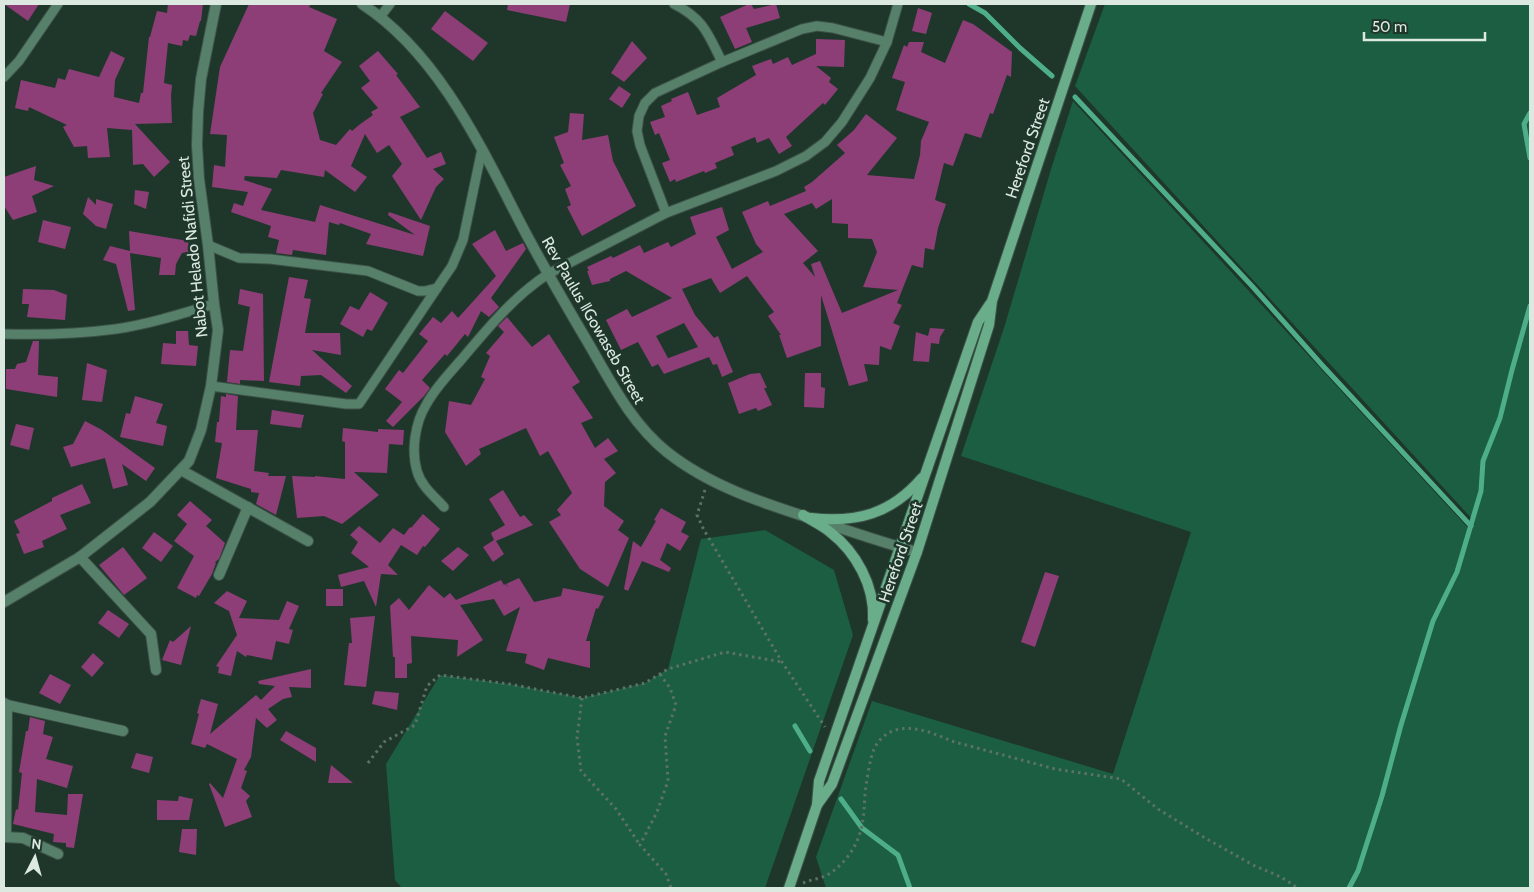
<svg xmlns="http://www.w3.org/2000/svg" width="1534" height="892" viewBox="0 0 1534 892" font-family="Cabin,sans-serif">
<rect width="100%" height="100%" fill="#1f372b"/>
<g fill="#1b5e41">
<path d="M 1105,4 L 1530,4 L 1530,888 L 826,888 L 816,857 L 872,701 L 1113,774 L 1191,532 L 961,456 L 1004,328 L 1052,166 L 1073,101 L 1470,530 L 1473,520 L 1075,86 Z"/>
<path d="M 765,530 L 834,570 L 853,635 L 765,888 L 402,888 L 395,880 L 386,764 L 440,675 L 509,684 L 582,698 L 645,683 L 668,669 L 701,539 Z"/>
</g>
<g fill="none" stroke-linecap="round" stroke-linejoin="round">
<g stroke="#4eae89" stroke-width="5">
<path d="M 969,4 L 985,13 L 1020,48 L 1052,76"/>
<path d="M 1075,97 L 1252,286 L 1322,365 L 1471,526"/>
<path d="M 1530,113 L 1524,124 L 1530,158"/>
<path d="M 795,726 L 810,751"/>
<path d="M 841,799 L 862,828 L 898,855 L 910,888"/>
<path d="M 1349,888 L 1358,871 L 1382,796 L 1401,725 L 1433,621 L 1457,572 L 1481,491 L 1483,461 L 1500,418 L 1512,370 L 1530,306"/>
</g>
</g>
<g fill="#8d3e76" fill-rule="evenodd">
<path d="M 4,4 L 39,4 L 28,21 Z"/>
<path d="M 168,4 L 203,4 L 201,21 L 200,21 L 196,36 L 190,35 L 188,41 L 183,40 L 182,46 L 168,43 L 164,83 L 172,85 L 171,96 L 172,123 L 135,124 L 170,162 L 154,177 L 143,164 L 133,165 L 132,130 L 107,128 L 110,157 L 88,158 L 87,146 L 74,147 L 63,127 L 67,125 L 29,107 L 28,111 L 15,108 L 21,80 L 55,88 L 58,78 L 65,80 L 69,69 L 99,77 L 111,51 L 125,58 L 115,80 L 114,97 L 139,103 L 141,93 L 143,93 L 149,37 L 150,37 L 157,11 L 167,13 Z"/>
<path d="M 249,4 L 311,4 L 309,7 L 337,19 L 324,51 L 342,62 L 321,93 L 323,94 L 313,113 L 320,140 L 336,145 L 350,129 L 352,131 L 359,125 L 373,115 L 371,112 L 378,108 L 361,88 L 370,81 L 359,66 L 378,51 L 398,74 L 396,75 L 420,107 L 400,117 L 427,158 L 441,152 L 446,164 L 433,169 L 444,179 L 436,187 L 421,220 L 392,176 L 402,164 L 389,145 L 377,153 L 365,134 L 351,166 L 367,177 L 355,192 L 325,170 L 324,177 L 281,170 L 277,178 L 245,176 L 244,180 L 272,189 L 261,210 L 315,222 L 320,205 L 415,235 L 388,215 L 389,212 L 430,226 L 423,256 L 366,244 L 371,234 L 340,223 L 339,225 L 329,222 L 326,255 L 293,250 L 292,255 L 276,253 L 279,240 L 268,237 L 271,226 L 231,212 L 234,203 L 243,206 L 248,192 L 212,187 L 214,165 L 225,167 L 227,135 L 210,134 L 220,67 Z"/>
<path d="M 508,4 L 570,4 L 566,22 L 507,10 Z"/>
<path d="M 749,4 L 751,4 L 754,9 L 776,4 L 780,18 L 746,28 L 752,42 L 735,49 L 720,17 Z"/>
<path d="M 918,8 L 932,13 L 926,34 L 912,31 Z"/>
<path d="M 445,11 L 488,43 L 473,61 L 431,29 Z"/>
<path d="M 963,20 L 973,24 L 1012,52 L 1011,77 L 1007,75 L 993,114 L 990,113 L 981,138 L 965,133 L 953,166 L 944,163 L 935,200 L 946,204 L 938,228 L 934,250 L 925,248 L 923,268 L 912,265 L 897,303 L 902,305 L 893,323 L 900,326 L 891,350 L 880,346 L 879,365 L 864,364 L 868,381 L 849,386 L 821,295 L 821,346 L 787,358 L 779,335 L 781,335 L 768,316 L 774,312 L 747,276 L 720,293 L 711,278 L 682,289 L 695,315 L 714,338 L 718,336 L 733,372 L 722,377 L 717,364 L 713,365 L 709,357 L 664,374 L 658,364 L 652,367 L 638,342 L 621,350 L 606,320 L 627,309 L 632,317 L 672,298 L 626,271 L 610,279 L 610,281 L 592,285 L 587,271 L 589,271 L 587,267 L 611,256 L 613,258 L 640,245 L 644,253 L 668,242 L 671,247 L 696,234 L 690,217 L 722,207 L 729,230 L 716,237 L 732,269 L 763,252 L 756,244 L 742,212 L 768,201 L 770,206 L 806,191 L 804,187 L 812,182 L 845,153 L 837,145 L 854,130 L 866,114 L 897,138 L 867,175 L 914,179 L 920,155 L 921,141 L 929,122 L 896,110 L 905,82 L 892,78 L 904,45 L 907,47 L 909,42 L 924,42 L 921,52 L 945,63 ZM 832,199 L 832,223 L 848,224 L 848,238 L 872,239 L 877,252 L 863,287 L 898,290 L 842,313 L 820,261 L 811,264 L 815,277 L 803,263 L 818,251 L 784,214 L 812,203 L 816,209 ZM 684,323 L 698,347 L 666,359 L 668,358 L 656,336 Z"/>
<path d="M 816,39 L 845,40 L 844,67 L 816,66 L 831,78 L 829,82 L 838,89 L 825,105 L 823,103 L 786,137 L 792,146 L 779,154 L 769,138 L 757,143 L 755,137 L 731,147 L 734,155 L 715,163 L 717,168 L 705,173 L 704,171 L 676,182 L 675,179 L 670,182 L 662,163 L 670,160 L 659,133 L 655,135 L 650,122 L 665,117 L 661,106 L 672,101 L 671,99 L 688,92 L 697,115 L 720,107 L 717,98 L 756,75 L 752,66 L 771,59 L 773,64 L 788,57 L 792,65 L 816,54 Z"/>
<path d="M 632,41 L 647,58 L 624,82 L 611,73 Z"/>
<path d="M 619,86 L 631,94 L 622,108 L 609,99 Z"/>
<path d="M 570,113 L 584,114 L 582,140 L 608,135 L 613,161 L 636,206 L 582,236 L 567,207 L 571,205 L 565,189 L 571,186 L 560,165 L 564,163 L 554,137 L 568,132 Z"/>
<path d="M 36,166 L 34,180 L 54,186 L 32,196 L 37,212 L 13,220 L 4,206 L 4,177 Z"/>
<path d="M 135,190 L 149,192 L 146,209 L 134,204 Z"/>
<path d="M 88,197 L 96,205 L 96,199 L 113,204 L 106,229 L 96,226 L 83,214 Z"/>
<path d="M 43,220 L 71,227 L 65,249 L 38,242 Z"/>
<path d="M 495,230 L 506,251 L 523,243 L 526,249 L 491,298 L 499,307 L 489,317 L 481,311 L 468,337 L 465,334 L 447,356 L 445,354 L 422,380 L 430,388 L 424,396 L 393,427 L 386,421 L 402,402 L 385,389 L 399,370 L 403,373 L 428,341 L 419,334 L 433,317 L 441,323 L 452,311 L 458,318 L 496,276 L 472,244 Z"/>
<path d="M 129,231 L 188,241 L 189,252 L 182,253 L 176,264 L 175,275 L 159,275 L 161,258 L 130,253 L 135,310 L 128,311 L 116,264 L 103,260 L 110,246 L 130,251 Z"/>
<path d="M 289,277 L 308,280 L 304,298 L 311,299 L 305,333 L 340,333 L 341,355 L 312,350 L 352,386 L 346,393 L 321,375 L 301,376 L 300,386 L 269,382 Z"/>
<path d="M 23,289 L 54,290 L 67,295 L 65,320 L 27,317 L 29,304 L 22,304 Z"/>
<path d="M 240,289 L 263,294 L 264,381 L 240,380 L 240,384 L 227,382 L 230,350 L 243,351 L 250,307 L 238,304 Z"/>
<path d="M 370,292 L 388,303 L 372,331 L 367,329 L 363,337 L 340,324 L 350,306 L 359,310 Z"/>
<path d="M 507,317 L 532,347 L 549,334 L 580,382 L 572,387 L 593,418 L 581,423 L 595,448 L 608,438 L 618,451 L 604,459 L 616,473 L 605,482 L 604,506 L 624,521 L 618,530 L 629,538 L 608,587 L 580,569 L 549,522 L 561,515 L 557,510 L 572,493 L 548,451 L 540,456 L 526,428 L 479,449 L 481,454 L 466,466 L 445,432 L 449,401 L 471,405 L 485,379 L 481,377 L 490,356 L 486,353 L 504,332 L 498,326 Z"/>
<path d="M 930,328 L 945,329 L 940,337 L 939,344 L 931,343 L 929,362 L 913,361 L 916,332 L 928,336 Z"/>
<path d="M 176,331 L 188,331 L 189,345 L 198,346 L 196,366 L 161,364 L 163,343 L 176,344 Z"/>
<path d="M 33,341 L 39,341 L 38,375 L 58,377 L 57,397 L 6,389 L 6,369 L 15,369 L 17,364 L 26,362 Z"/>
<path d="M 87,363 L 107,370 L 102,402 L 82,400 Z"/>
<path d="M 760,373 L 767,388 L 764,388 L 772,405 L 758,411 L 756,408 L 739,414 L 728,383 L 750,374 Z"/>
<path d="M 805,373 L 821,373 L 821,387 L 825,388 L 824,408 L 804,407 Z"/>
<path d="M 226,394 L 238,396 L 236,430 L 258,430 L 254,471 L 269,473 L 268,476 L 286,476 L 276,515 L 256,504 L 259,493 L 251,492 L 251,489 L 216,478 L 222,443 L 215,442 L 217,422 L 219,422 L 221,396 L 226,397 Z"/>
<path d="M 135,396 L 163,404 L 156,423 L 167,426 L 163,446 L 120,437 L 126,413 L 130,414 Z"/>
<path d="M 272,410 L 304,415 L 301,428 L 270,424 Z"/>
<path d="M 85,421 L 102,430 L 155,468 L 146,481 L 122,464 L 128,485 L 113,489 L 105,458 L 71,467 L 63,447 L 73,444 Z"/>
<path d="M 16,424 L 34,428 L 29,450 L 10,445 Z"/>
<path d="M 343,428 L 378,432 L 378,429 L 404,430 L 403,445 L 389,444 L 387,473 L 354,472 L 379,495 L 342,524 L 324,516 L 297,518 L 292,476 L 315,477 L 315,476 L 345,479 L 345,442 L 342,441 Z"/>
<path d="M 82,484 L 91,503 L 60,515 L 67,529 L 42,541 L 44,547 L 24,554 L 16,534 L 20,533 L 14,521 L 52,501 L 52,498 Z"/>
<path d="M 503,490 L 520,517 L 524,515 L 533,525 L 496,541 L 504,554 L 493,562 L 483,547 L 494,540 L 491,533 L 505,525 L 489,499 Z"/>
<path d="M 190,501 L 212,520 L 206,526 L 225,543 L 219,559 L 215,562 L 216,563 L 212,574 L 199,596 L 197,595 L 196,598 L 177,588 L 194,556 L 174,541 L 187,524 L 177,515 Z"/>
<path d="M 661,508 L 686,522 L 681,532 L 689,536 L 680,551 L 667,543 L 660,560 L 671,568 L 669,572 L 642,561 L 628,591 L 624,589 L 633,541 L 641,547 L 656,521 L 654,520 Z"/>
<path d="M 423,514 L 440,529 L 425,547 L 423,546 L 417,555 L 401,545 L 388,565 L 398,575 L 381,574 L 376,607 L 364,581 L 341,587 L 338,575 L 369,567 L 351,553 L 358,542 L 350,535 L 359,526 L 380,543 L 393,528 L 404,535 L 410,527 L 411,528 Z"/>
<path d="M 154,532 L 173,546 L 161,562 L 142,548 Z"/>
<path d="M 123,547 L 147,578 L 124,595 L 99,565 Z"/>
<path d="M 458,547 L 469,555 L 453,571 L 441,561 Z"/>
<path d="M 1045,572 L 1059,576 L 1035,647 L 1021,642 Z"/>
<path d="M 519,578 L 534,602 L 561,596 L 563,588 L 604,596 L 598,609 L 596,608 L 586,641 L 590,641 L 590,668 L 548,658 L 544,670 L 525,663 L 527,654 L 506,651 L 520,607 L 504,616 L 494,599 L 460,605 L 483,640 L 457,657 L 458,640 L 411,636 L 412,663 L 407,664 L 407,678 L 395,678 L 395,657 L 393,657 L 390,606 L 399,598 L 409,610 L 429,585 L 444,598 L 450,593 L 456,600 L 501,580 L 504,585 L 505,584 L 508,587 L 506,584 Z"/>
<rect x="326" y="589" width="17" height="17"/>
<path d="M 227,591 L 247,601 L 239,618 L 279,620 L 287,601 L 299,606 L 289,629 L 293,630 L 289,644 L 276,641 L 272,660 L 247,655 L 246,657 L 237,651 L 231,676 L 218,673 L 219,667 L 216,666 L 237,635 L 229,611 L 214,603 Z"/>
<path d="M 108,610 L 129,624 L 119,638 L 98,623 Z"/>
<path d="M 375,616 L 366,687 L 344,685 L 349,643 L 352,643 L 350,618 Z"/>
<path d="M 191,626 L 181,665 L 162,660 L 170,640 L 173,642 Z"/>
<path d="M 93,653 L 104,663 L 92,677 L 81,667 Z"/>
<path d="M 311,669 L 311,688 L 289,687 L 292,697 L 283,699 L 268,709 L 277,720 L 267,728 L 256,718 L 251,757 L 244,770 L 247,771 L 241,788 L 250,796 L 246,801 L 252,817 L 225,827 L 209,784 L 210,783 L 223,798 L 237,759 L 207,744 L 205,748 L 191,744 L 199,714 L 197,713 L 201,699 L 218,704 L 210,734 L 256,695 L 261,700 L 275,686 L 259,684 L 258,681 Z"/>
<path d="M 50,674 L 71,685 L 60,704 L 39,693 Z"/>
<path d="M 375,691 L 399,693 L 397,710 L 372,704 Z"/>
<path d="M 30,717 L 45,721 L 43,734 L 53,737 L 46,759 L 73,766 L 67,788 L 37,779 L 35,812 L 67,815 L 68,794 L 83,794 L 74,848 L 66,847 L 66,843 L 53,842 L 54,834 L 13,824 L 16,809 L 18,810 L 22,773 L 19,772 L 26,731 L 28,731 Z"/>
<path d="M 286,731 L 316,748 L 316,762 L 280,740 Z"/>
<path d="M 136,753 L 153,757 L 149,773 L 131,768 Z"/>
<path d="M 331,765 L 353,783 L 328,783 Z"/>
<path d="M 179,796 L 193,799 L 189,820 L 157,820 L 157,800 L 178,801 Z"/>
<path d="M 182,829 L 197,829 L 196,855 L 179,852 Z"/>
</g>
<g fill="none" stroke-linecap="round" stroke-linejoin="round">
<defs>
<g id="service">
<path d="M 674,4 C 704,19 708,34 722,62"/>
<path d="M 380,17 L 390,4"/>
<path d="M 4,77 L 19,61 L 58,4"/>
<path d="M 666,213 L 640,145 L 637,131 L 639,116 L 645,103 L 655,93 L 722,62 L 802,29 L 817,26 L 833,28 L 887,42"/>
<path d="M 208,245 L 239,258 L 270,259 L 368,271 L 418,291 L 425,291 L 437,288 L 452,266 L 463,240 L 482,149"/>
<path d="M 4,334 C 41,335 78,334 116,329 C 149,324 181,314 214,304"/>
<path d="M 211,386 L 346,404 L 359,404 L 437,288"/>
<path d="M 444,507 C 434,496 421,486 417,471 C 411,451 415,423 426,405 C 435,388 449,374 461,360 C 488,328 513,297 548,274 L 666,213 L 776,171 L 806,156 L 825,142 L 842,122 L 870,78 L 887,42 L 898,4"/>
</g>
<g id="minor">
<path d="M 362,4 C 439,54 482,149 523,228 C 544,268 567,307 590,346 C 612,384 632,424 667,452 C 711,487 766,504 819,521 C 852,532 884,543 917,552"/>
<path d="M 181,470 L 308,541"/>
<path d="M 80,557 L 151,634 L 156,670"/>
<path d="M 219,575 L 248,507"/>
<path d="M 4,602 L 80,557 L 150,502 L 189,461 L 201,430 L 211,386 L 218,330 L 214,304 L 208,245 L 199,179 L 197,145 L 198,112 L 201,79 L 216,4"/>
<path d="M 4,703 L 7,705 L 123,731"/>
<path d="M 6,836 L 7,705"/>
<path d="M 4,837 L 23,838 L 58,854"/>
</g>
<g id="secondary">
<path d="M 803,515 C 812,521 822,525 830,532 C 856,552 875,586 873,620"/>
<path d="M 811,518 C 857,523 891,514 922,478"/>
<path d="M 817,805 L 832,784 L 917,552 L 989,325 L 992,301 L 1091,4"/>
<path d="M 789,888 L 817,805 L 819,781 C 873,628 924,475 978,322 L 990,304"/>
</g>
</defs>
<use href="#service" stroke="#3d5348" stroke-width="11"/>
<use href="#minor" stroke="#3d5348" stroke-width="12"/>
<use href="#secondary" stroke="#3d5348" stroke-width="12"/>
<g stroke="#5d7267" stroke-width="3" stroke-dasharray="2.5 4" stroke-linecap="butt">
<path d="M 705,490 L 697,515 L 704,530 L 782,662 L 825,727"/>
<path d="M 660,674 L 670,688 L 676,705 L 665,736 L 668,781 L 657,812 L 640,845 L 666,874 L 671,888"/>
<path d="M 582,698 L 577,737 L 581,771 L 616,809 L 640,845"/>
<path d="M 368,763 L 384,742 L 415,725 L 427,686 L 440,675 L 509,684 L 582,698 L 645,683 L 668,669 L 725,652 L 782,662"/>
<path d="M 803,883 C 810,880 818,879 825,876 C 840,869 854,851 859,836 C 864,822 864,809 865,794 C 866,784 870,758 874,749 C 890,717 926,729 951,741 L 1055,769 L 1121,779 L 1158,809 L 1205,838 L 1253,865 L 1281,877 L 1298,888"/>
</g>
<use href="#service" stroke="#57806a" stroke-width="9"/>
<use href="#minor" stroke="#57806a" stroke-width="10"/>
<use href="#secondary" stroke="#69ad8a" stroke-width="10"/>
</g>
<g text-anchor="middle" stroke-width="5" stroke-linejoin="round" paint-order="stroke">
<g font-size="16" fill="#dbe9e1" stroke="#1f372b">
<text transform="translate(1027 148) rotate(-71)" y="6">Hereford Street</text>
<text transform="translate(192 247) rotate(-96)" y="6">Nabot Helado Nafidi Street</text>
<text transform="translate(594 320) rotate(60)" y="6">Rev Paulus ǁGowaseb Street</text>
<text transform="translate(900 552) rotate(-71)" y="6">Hereford Street</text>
</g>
</g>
<rect width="1534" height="892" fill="none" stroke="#dbe9e1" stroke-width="10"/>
<g transform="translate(35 857) rotate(6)" stroke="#1f372b" stroke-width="4" paint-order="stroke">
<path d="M0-4L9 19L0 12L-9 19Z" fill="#dbe9e1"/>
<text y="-8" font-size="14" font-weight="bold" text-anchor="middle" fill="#dbe9e1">N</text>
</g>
<path d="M1364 32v8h121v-8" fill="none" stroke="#dbe9e1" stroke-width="2.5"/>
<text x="1372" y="32" font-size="15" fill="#dbe9e1" stroke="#1f372b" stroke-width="4" paint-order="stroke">50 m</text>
</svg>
